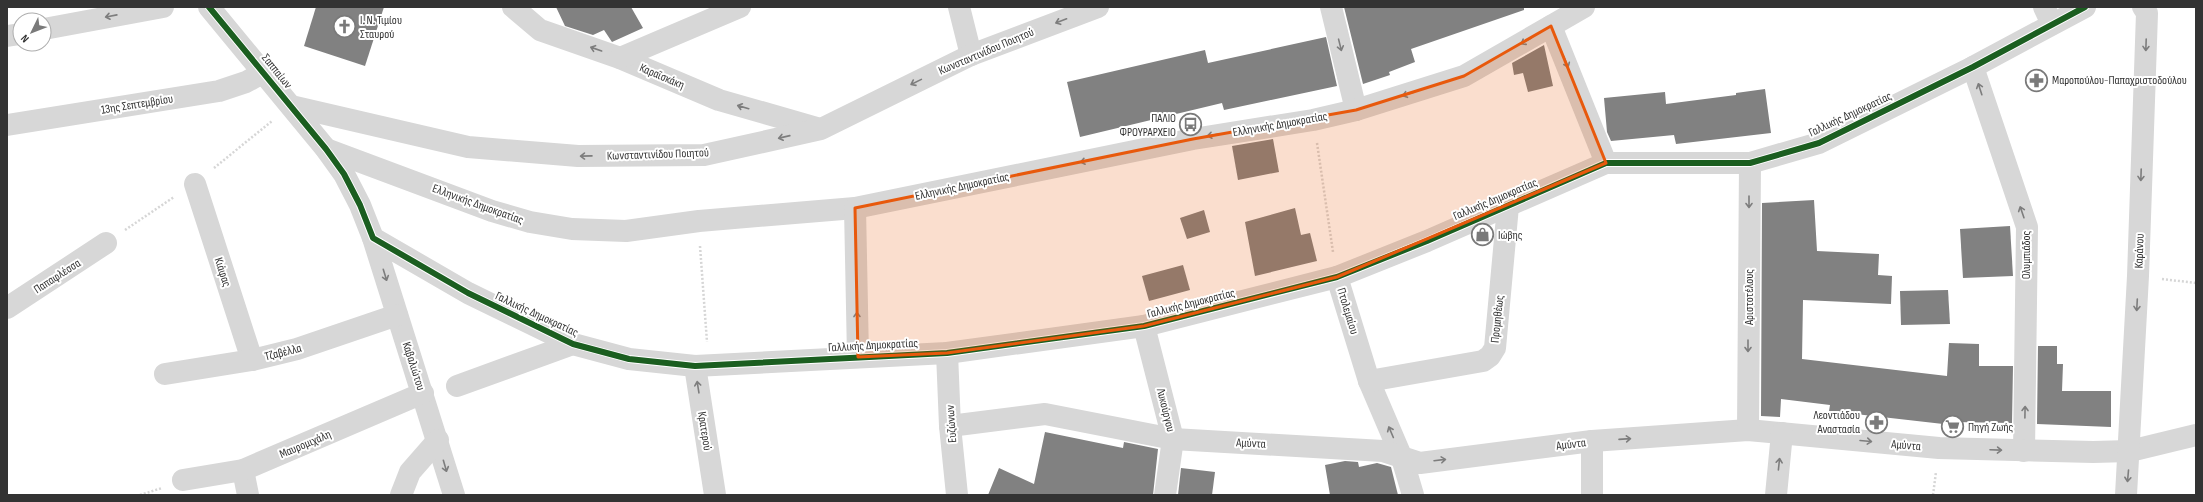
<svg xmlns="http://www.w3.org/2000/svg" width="2203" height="502" viewBox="0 0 2203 502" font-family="'Sofia Sans Condensed',sans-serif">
<rect width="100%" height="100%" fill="#fff"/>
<g fill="#818181">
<path d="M 316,7 L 384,7 L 365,66 L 304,46 Z"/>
<path d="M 556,7 L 631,7 L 643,28 L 612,42 L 604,30 L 593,35 L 565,26 Z"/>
<path d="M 1344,7 L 1524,7 L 1524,10 L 1411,49 L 1415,62 L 1389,72 L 1390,75 L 1363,84 Z"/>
<path d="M 1326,37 L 1337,86 L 1224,110 L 1222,103 L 1080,137 L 1067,82 L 1205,50 L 1208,63 Z"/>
<path d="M 1544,45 L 1553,86 L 1528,92 L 1523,73 L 1514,75 L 1512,63 Z"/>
<path d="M 1765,89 L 1771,133 L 1676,144 L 1674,135 L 1611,141 L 1607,132 L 1604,98 L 1665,92 L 1666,104 L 1736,95 L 1736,93 Z"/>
<path d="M 1273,139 L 1279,172 L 1238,180 L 1232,146 Z"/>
<path d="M 1814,200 L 1817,251 L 1879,254 L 1878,275 L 1892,276 L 1891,304 L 1803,300 L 1802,359 L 1947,376 L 1949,343 L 1979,344 L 1979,366 L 2013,366 L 2012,423 L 1953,422 L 1952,425 L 1829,411 L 1830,405 L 1781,399 L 1780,417 L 1761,416 L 1762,203 Z"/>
<path d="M 1295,208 L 1301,235 L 1310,233 L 1317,261 L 1255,276 L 1245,222 Z"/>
<path d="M 1204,210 L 1210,232 L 1187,239 L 1180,218 Z"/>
<path d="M 2010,226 L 2013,276 L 1963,278 L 1960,229 Z"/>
<path d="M 1183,265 L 1190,290 L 1149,301 L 1142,276 Z"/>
<path d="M 1948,290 L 1950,324 L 1901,325 L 1900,291 Z"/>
<path d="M 2038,346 L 2057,346 L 2057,364 L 2063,364 L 2062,391 L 2111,391 L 2111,427 L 2037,424 Z"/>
<path d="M 1045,432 L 1123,448 L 1124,442 L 1158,449 L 1153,495 L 988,495 L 999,468 L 1034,484 Z"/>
<path d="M 1345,461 L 1358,462 L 1359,467 L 1377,463 L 1391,467 L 1398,495 L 1330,495 L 1325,465 Z"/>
<path d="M 1181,468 L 1215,472 L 1212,495 L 1178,495 Z"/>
</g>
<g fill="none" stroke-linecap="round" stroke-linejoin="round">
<g stroke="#d6d6d6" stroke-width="2.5" stroke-dasharray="2 2" stroke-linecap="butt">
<path d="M 1317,143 L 1333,252"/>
<path d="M 214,168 L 272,121"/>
<path d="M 125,230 L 174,197"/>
<path d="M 700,246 L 707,342"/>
<path d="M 2162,279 L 2196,283"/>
<path d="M 140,495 L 162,488"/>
<path d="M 1933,495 L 1936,472"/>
</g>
<g stroke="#d7d7d7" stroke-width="22">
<path d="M 209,7 L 326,149 L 344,174 L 360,205 L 373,238 L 468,293 L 573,344 L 629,359 L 695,366 L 947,353 L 1144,326 L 1337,277 L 1427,241 L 1606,163 L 1750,163 L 1819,143 L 1973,67 L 2085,7"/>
<path d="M 513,7 L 540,30 L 620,58 L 719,100 L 817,128"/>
<path d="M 959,7 L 971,55"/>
<path d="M 1331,7 L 1356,110"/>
<path d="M 2044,7 L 2052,24"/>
<path d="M 1551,26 L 1606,163"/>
<path d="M 44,29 L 163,7"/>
<path d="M 7,36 L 20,34"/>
<path d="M 620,58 L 740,7"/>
<path d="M 1973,67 L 2027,227 L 2024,451"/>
<path d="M 291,106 L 468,147 L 578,156 L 704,155 L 821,129 L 971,55 L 1098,7"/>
<path d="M 7,125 L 219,91 L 246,82 L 264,72"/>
<path d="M 326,149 L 492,211 L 530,222 L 572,229 L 626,231 L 699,221 L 855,208 L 1193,139 L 1313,120 L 1356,110 L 1464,76 L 1584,7"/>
<path d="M 195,184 L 252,360"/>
<path d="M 855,208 L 858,357"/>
<path d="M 373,238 L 454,495"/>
<path d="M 1337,277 L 1369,381 L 1402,458 L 1413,495"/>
<path d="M 7,308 L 106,243"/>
<path d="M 1144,326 L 1173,439 L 1165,495"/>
<path d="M 947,353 L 950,426 L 957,495"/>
<path d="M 695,366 L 715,495"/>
<path d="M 165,374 L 252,360 L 297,349 L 397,315"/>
<path d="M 1369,381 L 1483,361 L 1490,356 L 1495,348 L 1508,206"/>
<path d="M 457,386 L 573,344"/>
<path d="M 950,426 L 1045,414 L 1173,439 L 1383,451 L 1420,463 L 1592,441 L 1748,430 L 1939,448 L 2093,452 L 2130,451 L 2196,435"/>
<path d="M 1748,430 L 1750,163"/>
<path d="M 1592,441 L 1592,495"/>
<path d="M 243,470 L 248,495"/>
<path d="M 183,480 L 243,470 L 423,393"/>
<path d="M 401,495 L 410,472 L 438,440"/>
<path d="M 1776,495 L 1782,433"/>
<path d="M 2126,495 L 2138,276 L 2147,13 L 2143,7"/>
</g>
<defs>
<path id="cycleway" d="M 209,7 L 326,149 L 344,174 L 360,205 L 373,238 L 468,293 L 573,344 L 629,359 L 695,366 L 947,353 L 1144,326 L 1337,277 L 1427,241 L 1606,163 L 1750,163 L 1819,143 L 1973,67 L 2085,7"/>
</defs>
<use href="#cycleway" stroke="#fff" stroke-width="8"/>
<use href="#cycleway" stroke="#1b5e20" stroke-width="6"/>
</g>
<defs><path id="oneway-shaft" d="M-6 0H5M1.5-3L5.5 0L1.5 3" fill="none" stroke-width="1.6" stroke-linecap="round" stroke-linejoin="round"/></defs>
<g stroke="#7d7d7d">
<use href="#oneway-shaft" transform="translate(111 16) rotate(169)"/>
<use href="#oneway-shaft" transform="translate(1061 21) rotate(159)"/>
<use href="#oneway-shaft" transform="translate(1526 41) rotate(150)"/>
<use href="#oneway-shaft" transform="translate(1340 45) rotate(76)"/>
<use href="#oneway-shaft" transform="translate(2146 45) rotate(92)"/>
<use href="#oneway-shaft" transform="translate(596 49) rotate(-161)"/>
<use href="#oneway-shaft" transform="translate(1566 62) rotate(68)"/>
<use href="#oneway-shaft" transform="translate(916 82) rotate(154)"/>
<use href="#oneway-shaft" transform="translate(1980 89) rotate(-108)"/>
<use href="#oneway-shaft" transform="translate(1408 94) rotate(162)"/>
<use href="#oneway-shaft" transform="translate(743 107) rotate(-164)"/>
<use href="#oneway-shaft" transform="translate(1213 135) rotate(171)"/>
<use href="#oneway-shaft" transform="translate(784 137) rotate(167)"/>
<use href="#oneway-shaft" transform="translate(586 156) rotate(179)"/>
<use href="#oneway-shaft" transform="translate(1086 161) rotate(168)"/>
<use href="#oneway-shaft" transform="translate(2141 175) rotate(92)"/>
<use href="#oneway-shaft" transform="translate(1749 202) rotate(90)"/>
<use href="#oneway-shaft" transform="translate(2022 212) rotate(-109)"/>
<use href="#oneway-shaft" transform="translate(385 275) rotate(73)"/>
<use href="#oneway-shaft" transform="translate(2137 305) rotate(93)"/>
<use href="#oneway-shaft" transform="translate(857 318) rotate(-91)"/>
<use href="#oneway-shaft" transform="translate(1748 346) rotate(90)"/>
<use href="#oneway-shaft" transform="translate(698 387) rotate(-99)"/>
<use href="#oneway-shaft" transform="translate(2025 412) rotate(-89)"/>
<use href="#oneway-shaft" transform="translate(1391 432) rotate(-113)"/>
<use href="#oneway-shaft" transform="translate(1625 439) rotate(-4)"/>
<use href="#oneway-shaft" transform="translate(1866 441) rotate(5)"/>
<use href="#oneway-shaft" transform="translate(1996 450) rotate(2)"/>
<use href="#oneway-shaft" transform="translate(1440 460) rotate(-7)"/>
<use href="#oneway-shaft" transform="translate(1779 464) rotate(-84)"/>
<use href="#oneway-shaft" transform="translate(445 466) rotate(74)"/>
<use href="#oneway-shaft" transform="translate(2128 476) rotate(95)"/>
</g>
<path fill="#e8590c" fill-opacity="0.2" stroke="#e8590c" stroke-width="3" stroke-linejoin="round" d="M 1551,26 L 1606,163 L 1337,277 L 1278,292 L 1144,326 L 947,353 L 858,357 L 855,208 L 1193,139 L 1356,110 L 1464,76 Z"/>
<defs>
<symbol id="church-ring" viewBox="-11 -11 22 22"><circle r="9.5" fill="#fff" stroke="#7a7a7a" stroke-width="1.5"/><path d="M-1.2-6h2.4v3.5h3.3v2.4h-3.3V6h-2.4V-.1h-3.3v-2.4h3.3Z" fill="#7a7a7a"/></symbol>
<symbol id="pharmacy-ring" viewBox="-11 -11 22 22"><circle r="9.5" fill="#fff" stroke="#7a7a7a" stroke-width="1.5"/><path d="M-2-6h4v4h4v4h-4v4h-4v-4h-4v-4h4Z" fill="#7a7a7a"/></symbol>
<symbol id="bus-ring" viewBox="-11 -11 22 22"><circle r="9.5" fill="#fff" stroke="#7a7a7a" stroke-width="1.5"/><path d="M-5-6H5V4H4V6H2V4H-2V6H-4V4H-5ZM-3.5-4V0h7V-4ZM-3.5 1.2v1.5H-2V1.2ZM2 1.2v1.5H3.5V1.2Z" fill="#7a7a7a"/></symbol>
<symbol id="shop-ring" viewBox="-11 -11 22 22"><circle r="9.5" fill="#fff" stroke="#7a7a7a" stroke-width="1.5"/><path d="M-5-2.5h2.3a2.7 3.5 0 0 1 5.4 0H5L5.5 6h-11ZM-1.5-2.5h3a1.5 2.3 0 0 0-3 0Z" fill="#7a7a7a"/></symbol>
<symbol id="supermarket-ring" viewBox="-11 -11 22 22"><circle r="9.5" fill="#fff" stroke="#7a7a7a" stroke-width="1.5"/><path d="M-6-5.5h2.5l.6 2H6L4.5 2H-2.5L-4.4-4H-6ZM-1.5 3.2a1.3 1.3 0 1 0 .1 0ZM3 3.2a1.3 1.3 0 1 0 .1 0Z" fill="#7a7a7a"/></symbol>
</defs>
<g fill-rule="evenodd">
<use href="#church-ring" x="332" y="14" width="25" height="25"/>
<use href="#pharmacy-ring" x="2024" y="68" width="25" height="25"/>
<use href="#bus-ring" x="1178" y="112" width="25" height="25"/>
<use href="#shop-ring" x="1470" y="222" width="25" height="25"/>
<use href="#pharmacy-ring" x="1864" y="410" width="25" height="25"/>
<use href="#supermarket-ring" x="1940" y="414" width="25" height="25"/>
</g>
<g text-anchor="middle" stroke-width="4" stroke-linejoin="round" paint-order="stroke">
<g font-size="12" fill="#333" stroke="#fff" text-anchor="start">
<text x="360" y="24">Ι. Ν. Τιμίου<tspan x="360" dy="14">Σταυρού</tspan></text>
<text x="2052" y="84">Μαροπούλου-Παπαχριστοδούλου</text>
<text x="1176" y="122" text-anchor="end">ΠΑΛΙΟ<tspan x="1176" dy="14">ΦΡΟΥΡΑΡΧΕΙΟ</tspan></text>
<text x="1498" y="239">Ιώβης</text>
<text x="1860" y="419" text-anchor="end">Λεοντιάδου<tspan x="1860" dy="14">Αναστασία</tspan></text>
<text x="1968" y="431">Πηγή Ζωής</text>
</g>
<g font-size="12" fill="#333" stroke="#fff">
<text transform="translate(986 51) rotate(-23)" y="4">Κωνσταντινίδου Ποιητού</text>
<text transform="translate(277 71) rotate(51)" y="4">Σαππαίων</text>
<text transform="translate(662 76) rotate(23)" y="4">Καραϊσκάκη</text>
<text transform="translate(137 104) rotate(-9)" y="4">13ης Σεπτεμβρίου</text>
<text transform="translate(1850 114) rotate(-25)" y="4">Γαλλικής Δημοκρατίας</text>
<text transform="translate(1280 124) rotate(-10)" y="4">Ελληνικής Δημοκρατίας</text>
<text transform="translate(658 154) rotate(-2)" y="4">Κωνσταντινίδου Ποιητού</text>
<text transform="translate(962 186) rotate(-12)" y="4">Ελληνικής Δημοκρατίας</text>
<text transform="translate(1495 199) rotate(-23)" y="4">Γαλλικής Δημοκρατίας</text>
<text transform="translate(478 204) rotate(20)" y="4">Ελληνικής Δημοκρατίας</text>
<text transform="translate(2139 251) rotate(-88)" y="4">Καράνου</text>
<text transform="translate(2026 255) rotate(-90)" y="4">Ολυμπιάδος</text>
<text transform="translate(223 272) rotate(72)" y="4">Κιάφας</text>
<text transform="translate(57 276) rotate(-33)" y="4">Παπαφλέσσα</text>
<text transform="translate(1749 297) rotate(-90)" y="4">Αριστοτέλους</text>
<text transform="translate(1191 303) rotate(-14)" y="4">Γαλλικής Δημοκρατίας</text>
<text transform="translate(1348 311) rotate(73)" y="4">Πτολεμαίου</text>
<text transform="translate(537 314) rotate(25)" y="4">Γαλλικής Δημοκρατίας</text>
<text transform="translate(1497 319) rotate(-84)" y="4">Προμηθέως</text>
<text transform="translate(873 345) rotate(-3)" y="4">Γαλλικής Δημοκρατίας</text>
<text transform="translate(283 352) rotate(-14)" y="4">Τζαβέλλα</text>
<text transform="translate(414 366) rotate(72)" y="4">Καβαλιώτου</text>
<text transform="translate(1166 410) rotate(76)" y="4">Λυκούργου</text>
<text transform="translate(951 424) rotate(-94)" y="4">Ευζώνων</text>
<text transform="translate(705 431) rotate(81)" y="4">Κρατερού</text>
<text transform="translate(1251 443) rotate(3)" y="4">Αμύντα</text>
<text transform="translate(305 444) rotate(-23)" y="4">Μαυρομιχάλη</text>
<text transform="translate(1571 444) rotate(-7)" y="4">Αμύντα</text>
<text transform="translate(1906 445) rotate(5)" y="4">Αμύντα</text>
</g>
</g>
<rect width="2203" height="502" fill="none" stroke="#333333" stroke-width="16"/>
<g transform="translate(32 32) rotate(227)"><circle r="19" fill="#ffffff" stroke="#adadad"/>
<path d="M0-3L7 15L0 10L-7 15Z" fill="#7a7a7a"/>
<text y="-6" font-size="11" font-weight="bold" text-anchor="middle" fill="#333333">N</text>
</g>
</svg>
